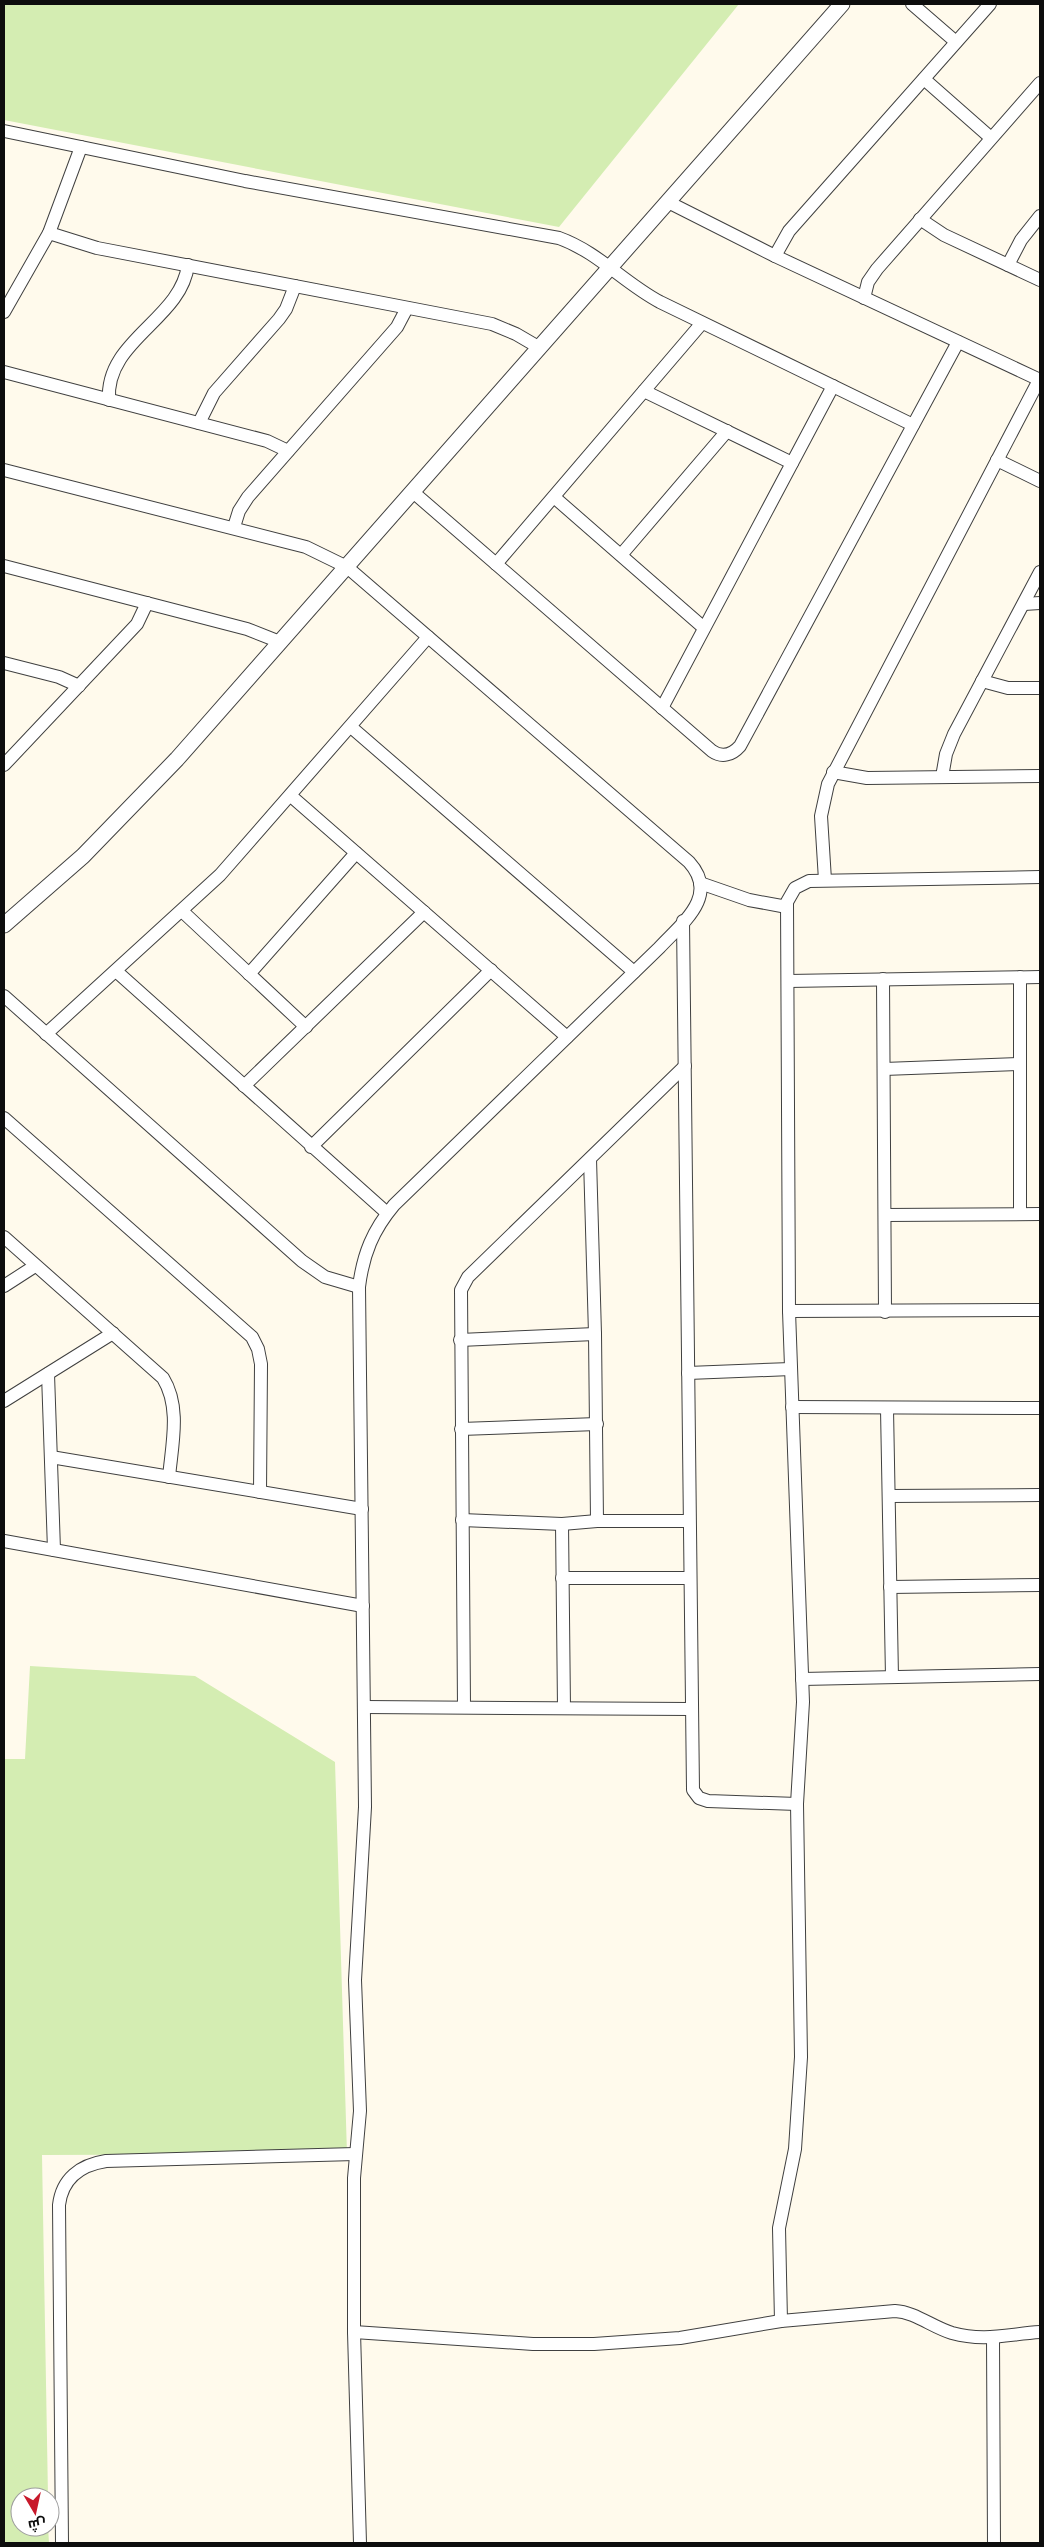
<svg xmlns="http://www.w3.org/2000/svg" width="1044" height="2547" viewBox="0 0 1044 2547" font-family="'Zilla Slab',Cairo,serif">
<rect width="100%" height="100%" fill="#fffaec"/>
<g fill="#d4edb2">
<path d="M 4,4 L 739,4 L 559,227 L 4,120 Z"/>
<path d="M 30,1666 L 195,1676 L 335,1762 L 347,2154 L 42,2155 L 48,2497 L 20,2497 L 20,2527 L 48,2527 L 49,2543 L 4,2543 L 4,1759 L 25,1759 Z"/>
</g>
<g fill="none" stroke-linecap="round" stroke-linejoin="round">
<defs>
<g id="minor">
<path d="M 912,4 L 956,42"/>
<path d="M 924,79 L 991,138"/>
<path d="M 4,131 L 245,181 L 559,238 C 598,252 624,283 660,302 L 913,425"/>
<path d="M 668,202 L 775,256 L 1040,380"/>
<path d="M 920,219 L 944,235 L 1040,280"/>
<path d="M 49,233 L 97,248 L 492,324 L 516,334 L 540,348"/>
<path d="M 775,256 L 789,231 L 990,4"/>
<path d="M 1008,265 L 1021,240 L 1040,216"/>
<path d="M 864,298 L 868,282 L 877,269 L 1040,83"/>
<path d="M 4,312 L 49,233 L 81,147"/>
<path d="M 4,372 L 267,441 L 288,451"/>
<path d="M 644,391 L 792,463"/>
<path d="M 109,400 C 105,340 181,320 188,265"/>
<path d="M 199,423 L 214,393 L 279,319 L 286,309 L 295,286"/>
<path d="M 997,460 L 1040,481"/>
<path d="M 4,470 L 306,547 L 347,567 L 689,862 C 720,896 682,923 659,948 L 394,1205 C 373,1230 363,1254 359,1287 L 365,1807 L 355,1980 L 360,2111 L 354,2178 L 354,2332 L 360,2543"/>
<path d="M 413,492 L 712,751 C 722,758 732,755 740,746 L 958,342"/>
<path d="M 554,497 L 704,628"/>
<path d="M 234,527 L 239,511 L 248,497 L 397,327 L 407,308"/>
<path d="M 621,555 L 727,431"/>
<path d="M 496,564 L 702,323"/>
<path d="M 4,566 L 247,629 L 280,642"/>
<path d="M 1024,604 L 1040,603"/>
<path d="M 4,663 L 59,677 L 79,686"/>
<path d="M 982,681 L 1008,688 L 1040,688"/>
<path d="M 662,708 L 833,386"/>
<path d="M 351,727 L 634,972"/>
<path d="M 4,765 L 137,624 L 147,603"/>
<path d="M 833,772 L 867,778 L 1040,776"/>
<path d="M 942,777 L 946,754 L 954,734 L 1040,572"/>
<path d="M 291,796 L 567,1037"/>
<path d="M 825,880 L 821,816 L 828,784 L 1039,380"/>
<path d="M 700,883 L 749,900 L 787,907"/>
<path d="M 182,911 L 306,1027"/>
<path d="M 683,921 L 693,1790 L 699,1798 L 708,1801 L 797,1804"/>
<path d="M 116,971 L 387,1213"/>
<path d="M 249,974 L 356,853"/>
<path d="M 1020,977 L 1020,1214"/>
<path d="M 883,979 L 885,1312"/>
<path d="M 788,981 L 1040,977"/>
<path d="M 4,996 L 302,1261 L 325,1277 L 359,1287"/>
<path d="M 46,1034 L 220,875 L 428,637"/>
<path d="M 884,1069 L 1020,1064"/>
<path d="M 244,1086 L 424,912"/>
<path d="M 4,1118 L 252,1337 L 258,1349 L 261,1364 L 260,1492"/>
<path d="M 311,1147 L 491,970"/>
<path d="M 590,1159 L 595,1334 L 597,1521"/>
<path d="M 885,1215 L 1040,1214"/>
<path d="M 4,1237 L 163,1378 C 181,1407 172,1444 169,1477"/>
<path d="M 4,1286 L 35,1266"/>
<path d="M 789,1311 L 1040,1310"/>
<path d="M 460,1340 L 595,1334"/>
<path d="M 688,1373 L 791,1369"/>
<path d="M 48,1374 L 54,1550"/>
<path d="M 4,1401 L 113,1333"/>
<path d="M 792,1407 L 1040,1408"/>
<path d="M 887,1409 L 892,1677"/>
<path d="M 461,1429 L 597,1424"/>
<path d="M 51,1457 L 362,1509"/>
<path d="M 889,1496 L 1040,1495"/>
<path d="M 462,1520 L 562,1524 L 597,1521 L 689,1521"/>
<path d="M 562,1524 L 564,1708"/>
<path d="M 4,1541 L 363,1606"/>
<path d="M 562,1578 L 690,1578"/>
<path d="M 890,1587 L 1040,1585"/>
<path d="M 802,1679 L 1040,1674"/>
<path d="M 364,1707 L 691,1709"/>
<path d="M 464,1707 L 461,1290 L 468,1277 L 685,1066"/>
<path d="M 781,2321 L 779,2228 L 795,2149 L 801,2057 L 797,1804 L 803,1702 L 789,1311 L 787,902 L 795,888 L 809,881 L 1040,877"/>
<path d="M 354,2332 L 533,2344 L 594,2344 L 680,2338 L 781,2321 L 895,2311 C 915,2312 932,2327 952,2333 C 985,2342 1008,2334 1040,2332"/>
<path d="M 993,2338 L 994,2543"/>
<path d="M 62,2543 L 59,2205 C 62,2179 80,2165 106,2161 L 355,2154"/>
</g>
<path id="tertiary" d="M 4,925 L 83,856 L 177,759 L 842,4"/>
</defs>
<use href="#minor" stroke="#404040" stroke-width="14"/>
<use href="#tertiary" stroke="#404040" stroke-width="17"/>
<use href="#minor" stroke="#fff" stroke-width="12"/>
<use href="#tertiary" stroke="#fff" stroke-width="15"/>
</g>
<rect width="1044" height="2547" fill="none" stroke="#0d0d0d" stroke-width="10"/>
<g transform="translate(35 2512) rotate(171)"><circle r="24" fill="#ffffff" stroke="#9e9e9e"/>
<path d="M0-4L9 19L0 12L-9 19Z" fill="#c8192b"/>
<text y="-8" font-size="14" font-weight="bold" text-anchor="middle" fill="#0d0d0d">ش</text>
</g>
</svg>
